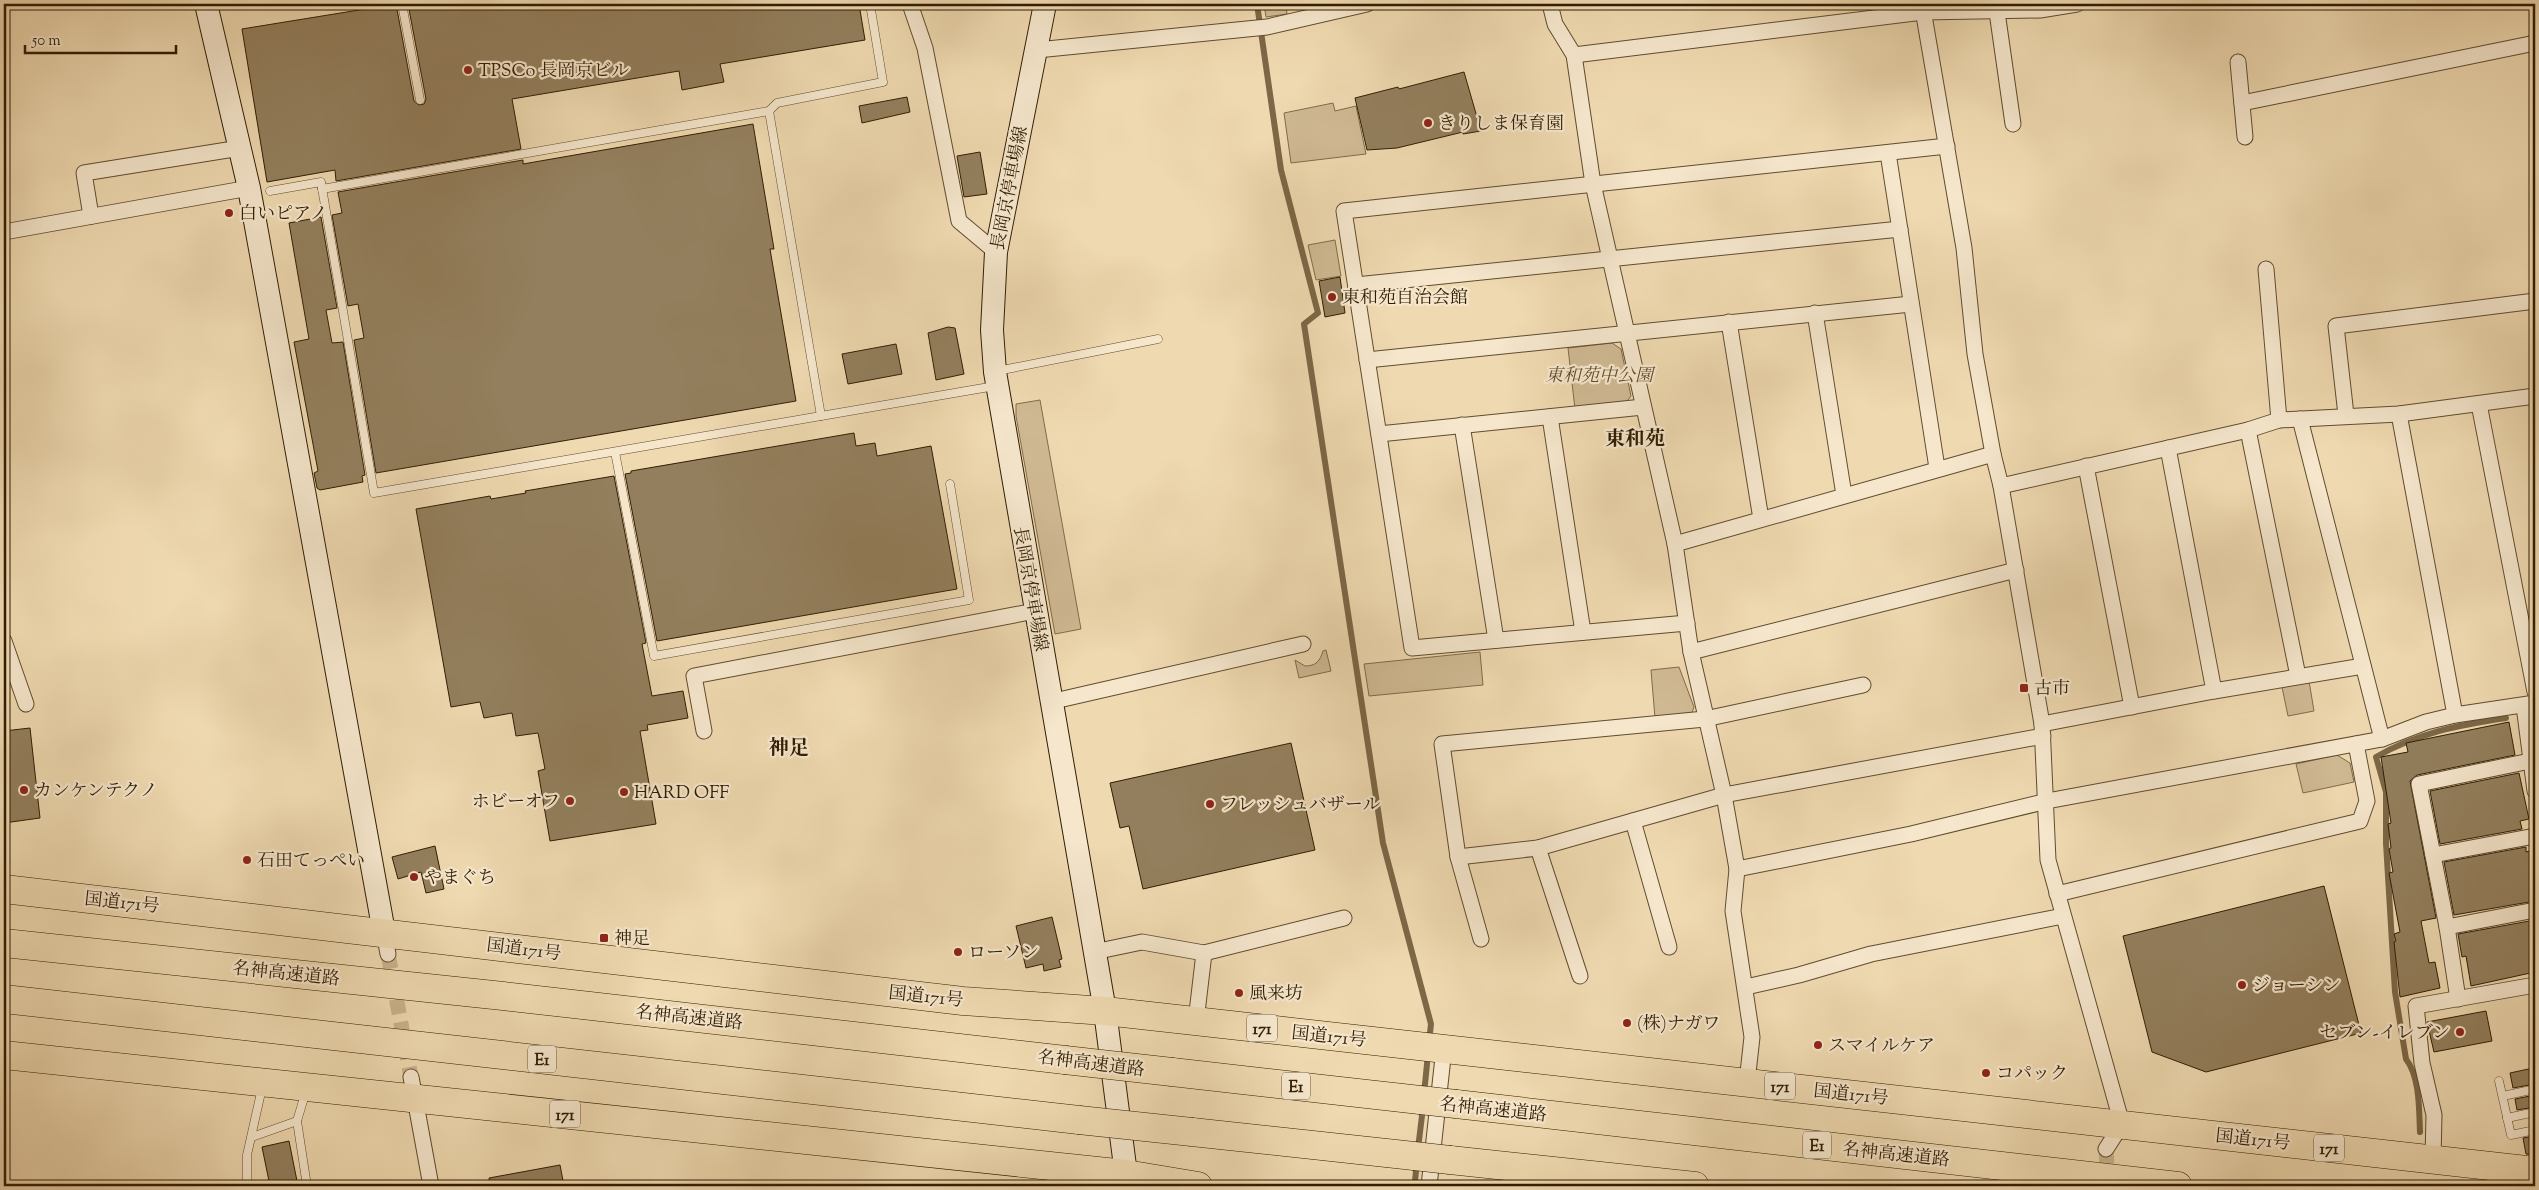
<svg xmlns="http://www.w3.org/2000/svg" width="2539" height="1190" viewBox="0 0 2539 1190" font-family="'Sorts Mill Goudy','Noto Serif JP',serif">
<rect width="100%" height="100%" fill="#efd9b0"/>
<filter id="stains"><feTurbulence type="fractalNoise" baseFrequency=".004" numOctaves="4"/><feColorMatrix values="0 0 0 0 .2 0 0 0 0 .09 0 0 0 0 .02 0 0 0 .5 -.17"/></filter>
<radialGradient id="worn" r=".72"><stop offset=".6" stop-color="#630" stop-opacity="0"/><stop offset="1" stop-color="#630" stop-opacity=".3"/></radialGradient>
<g fill="#cfb993" stroke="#806b4b">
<path d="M 1264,4 L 1286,4 L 1287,14 L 1266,17 Z"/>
<path d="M 1333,103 L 1335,111 L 1356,106 L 1366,154 L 1291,163 L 1284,113 Z"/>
<path d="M 1335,240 L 1341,276 L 1316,280 L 1308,245 Z"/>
<path d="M 1612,343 L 1621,349 L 1631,396 L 1625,404 L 1575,409 L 1568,348 Z"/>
<path d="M 1040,400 L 1081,629 L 1055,634 L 1016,416 L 1016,404 Z"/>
<path d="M 1326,650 L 1331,671 L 1299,678 L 1295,660 L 1305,666 C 1316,666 1320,661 1323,651 Z"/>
<path d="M 1480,652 L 1483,685 L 1369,696 L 1364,664 Z"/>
<path d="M 1679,667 L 1694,707 L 1691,715 L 1655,718 L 1651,670 Z"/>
<path d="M 2309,681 L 2314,711 L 2288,716 L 2282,687 Z"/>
<path d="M 2337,755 L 2350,763 L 2354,782 L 2303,793 L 2296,764 Z"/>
</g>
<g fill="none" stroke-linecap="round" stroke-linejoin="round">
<g stroke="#7c6747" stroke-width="6">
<path d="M 1257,4 L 1281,170 L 1318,313 L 1304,324 L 1383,843 L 1431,1024 L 1429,1042"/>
<path d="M 1424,1094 L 1428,1054"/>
<path d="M 2420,1132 C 2419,1110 2420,1077 2406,1059 L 2395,992 L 2386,843 L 2386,792 L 2376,757 C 2417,733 2459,725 2506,718"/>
<path d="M 1418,1149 L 1423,1107"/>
<path d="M 1415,1181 L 1417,1161"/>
</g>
</g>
<g fill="#937f5d" stroke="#301d03">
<path d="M 396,4 L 414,101 L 419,105 L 424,104 L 426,99 L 408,4 L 859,4 L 865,40 L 720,64 L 724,82 L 682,90 L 679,71 L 512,99 L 521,149 L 336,181 L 335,170 L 267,182 L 242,29 Z"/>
<path d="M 1464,72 L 1481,131 L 1463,134 L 1463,132 L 1397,148 L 1367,150 L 1355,98 L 1398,87 L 1399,89 Z"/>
<path d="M 907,97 L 910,112 L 862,123 L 859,106 Z"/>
<path d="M 753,124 L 774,249 L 770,249 L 796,401 L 376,473 L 354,340 L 364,338 L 358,304 L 348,306 L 332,215 L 342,213 L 338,192 L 523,160 L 523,164 Z"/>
<path d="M 980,152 L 987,194 L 964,197 L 957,156 Z"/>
<path d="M 321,217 L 337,308 L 326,310 L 332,343 L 343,342 L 365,475 L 362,476 L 363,482 L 320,490 L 317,488 L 314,473 L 318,471 L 294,342 L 309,339 L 289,223 Z"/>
<path d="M 1340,277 L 1345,313 L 1325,317 L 1319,281 Z"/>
<path d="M 948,327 L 955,328 L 964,374 L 936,380 L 928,333 Z"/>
<path d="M 896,344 L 902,374 L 848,384 L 842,354 Z"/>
<path d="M 854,433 L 856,446 L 875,443 L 877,456 L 931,446 L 957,589 L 657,641 L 625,474 L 631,473 L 631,471 Z"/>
<path d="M 614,476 L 646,643 L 642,644 L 652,696 L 683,691 L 688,718 L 647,725 L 648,730 L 640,731 L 656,824 L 550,841 L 538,771 L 545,769 L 538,733 L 516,736 L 512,713 L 484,718 L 480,702 L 451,707 L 416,509 L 490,496 L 491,499 L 526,493 L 525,491 Z"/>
<path d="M 2509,722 L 2515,755 L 2417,775 L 2410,781 L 2436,918 L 2421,921 L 2429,963 L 2435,962 L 2440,988 L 2400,997 L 2394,942 L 2396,941 L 2394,934 L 2400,932 L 2389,873 L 2393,872 L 2389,849 L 2391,848 L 2388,824 L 2391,823 L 2381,757 L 2408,752 L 2406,743 Z"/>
<path d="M 30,728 L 40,818 L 4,823 L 4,731 Z"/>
<path d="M 1291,743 L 1315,850 L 1143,889 L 1129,826 L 1120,828 L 1110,783 Z"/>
<path d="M 2519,773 L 2529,819 L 2520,821 L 2522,829 L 2440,844 L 2430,791 Z"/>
<path d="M 435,846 L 444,889 L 426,893 L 421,872 L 398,879 L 392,857 Z"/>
<path d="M 2526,847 L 2526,852 L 2533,850 L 2535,901 L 2454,915 L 2444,862 Z"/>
<path d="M 2324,886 L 2361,1033 L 2206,1072 L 2152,1052 L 2123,936 Z"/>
<path d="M 1052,917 L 1062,959 L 1059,960 L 1061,967 L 1044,971 L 1043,964 L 1026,968 L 1016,926 Z"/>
<path d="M 2535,920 L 2535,972 L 2471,986 L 2466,956 L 2462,957 L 2458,934 Z"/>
<path d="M 2486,1011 L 2492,1041 L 2434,1052 L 2427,1022 Z"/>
<path d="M 2533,1068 L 2535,1084 L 2513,1088 L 2510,1073 Z"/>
<path d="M 2535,1095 L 2535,1107 L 2517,1110 L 2515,1099 Z"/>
<path d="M 2535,1136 L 2535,1155 L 2526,1154 L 2523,1138 Z"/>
<path d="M 289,1141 L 298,1186 L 270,1186 L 262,1147 Z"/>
<path d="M 560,1165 L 564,1186 L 490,1186 L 489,1178 Z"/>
</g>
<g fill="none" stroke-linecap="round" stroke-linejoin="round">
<g stroke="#c9b38d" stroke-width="15" stroke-dasharray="15 8" stroke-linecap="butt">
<path d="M 388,954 L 411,1077"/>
<path d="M 2106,1149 L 2108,1183"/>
</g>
<defs>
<g id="lane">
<path d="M 402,4 L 420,100"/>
<path d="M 769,111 L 777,103 L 883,82 L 870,4"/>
<path d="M 322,189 L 769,111 L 821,416"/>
<path d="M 270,191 L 321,182 L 374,493 L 995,386"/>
<path d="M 997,371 L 1158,339"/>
<path d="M 615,452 L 654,656 L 969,600 L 950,484"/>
<path d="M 2499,1081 L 2511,1135 L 2535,1130"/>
<path d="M 306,1091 L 297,1121 L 307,1186"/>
<path d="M 2503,1096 L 2535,1089"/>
<path d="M 2507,1118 L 2535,1112"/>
<path d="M 252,1137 L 297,1121"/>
<path d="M 247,1186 L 247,1155 L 262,1088"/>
</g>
<g id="street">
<path d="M 910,4 L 925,48 L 959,221 L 996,252"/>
<path d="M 1550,4 L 1555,24 L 1574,55 L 1593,184 L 1675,544 L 1691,652 L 1724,795 L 1737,869 L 1733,911 L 1752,1037 L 1747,1082"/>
<path d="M 1922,4 L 1964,248 L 1975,354 L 1993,454 L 2001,486 L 2042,724 L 2048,860 L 2122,1124 L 2106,1149"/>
<path d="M 1997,12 L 2013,124"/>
<path d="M 1037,50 L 1267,27 L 1367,4"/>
<path d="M 1574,55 L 1923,12 L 2040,10 L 2077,4"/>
<path d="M 2238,62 L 2245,137"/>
<path d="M 2242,103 L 2535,43"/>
<path d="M 1888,153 L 1937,468"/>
<path d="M 91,216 L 84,173 L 240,148"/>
<path d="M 4,232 L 249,188"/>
<path d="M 2266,269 L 2279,420"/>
<path d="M 1356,285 L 1900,229"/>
<path d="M 1815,313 L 1844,495"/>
<path d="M 1729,322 L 1761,519"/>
<path d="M 1367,360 L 1911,304"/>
<path d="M 2479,404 L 2535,692"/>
<path d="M 2399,414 L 2455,715"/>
<path d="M 2346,415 L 2336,326 L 2535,301"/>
<path d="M 1550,417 L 1583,632"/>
<path d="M 2300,419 L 2382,739"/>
<path d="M 1462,425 L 1496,640"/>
<path d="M 2248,430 L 2298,676"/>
<path d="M 1379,434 L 1643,407"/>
<path d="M 2168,448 L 2214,691"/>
<path d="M 2086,466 L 2132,707"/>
<path d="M 2001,486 L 2248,430 L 2279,420 L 2399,414 L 2535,396"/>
<path d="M 1675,544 L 1993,454"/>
<path d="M 1687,623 L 1412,648 L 1344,211 L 1947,146"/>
<path d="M 4,641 L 26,704"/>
<path d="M 1691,652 L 2016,570"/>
<path d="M 1050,702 L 1303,644"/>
<path d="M 2524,706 L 2535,791"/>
<path d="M 2042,724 L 2214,691 L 2363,666"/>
<path d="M 704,731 L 694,676 L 1035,611"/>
<path d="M 1633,821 L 1669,947"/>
<path d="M 1538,848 L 1580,976"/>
<path d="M 2433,855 L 2535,836"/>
<path d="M 1458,857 L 1538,848 L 1724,795 L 2043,736"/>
<path d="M 1737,869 L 1911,834 L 2047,801 L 2382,739 L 2426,722 L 2455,715 L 2535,703"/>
<path d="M 2057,894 L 2360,821 L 2367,801 L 2356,744"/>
<path d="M 2447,927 L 2535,910"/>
<path d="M 384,932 L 388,954"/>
<path d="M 1481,939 L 1458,857 L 1442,744 L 1705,719 L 1863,685"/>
<path d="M 1094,952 L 1142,942 L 1204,953"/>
<path d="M 1746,987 L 1799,975 L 1871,954 L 2063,916"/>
<path d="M 2458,999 L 2447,927 L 2419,784 L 2530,761"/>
<path d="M 1196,1021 L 1204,953 L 1344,918"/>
<path d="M 411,1077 L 431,1186"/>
<path d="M 2433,1159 L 2434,1115 L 2422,1063 L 2416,1006 L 2535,985"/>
<path d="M 1429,1186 L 1444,1048"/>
</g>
<g id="secondary">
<path d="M 206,4 L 249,188 L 384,932"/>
<path d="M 1045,4 L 996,252 L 992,330 L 995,372 L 1105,1011 L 1126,1174"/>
</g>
<g id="highway">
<path d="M 4,889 L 963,1001 L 1105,1011 L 2535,1171"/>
<path d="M 4,943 L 503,996 L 1065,1060"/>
<path d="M 4,999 L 1079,1120"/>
<path d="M 4,1055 L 1126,1174 L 1198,1186"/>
<path d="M 1172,1072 L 1420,1100"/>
<path d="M 1456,1104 L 2178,1186"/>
<path d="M 1192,1132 L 1414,1156"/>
<path d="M 1450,1160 L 1695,1186"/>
</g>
</defs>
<use href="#lane" stroke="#604c2e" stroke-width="9"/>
<use href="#street" stroke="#604c2e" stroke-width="17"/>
<use href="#secondary" stroke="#301d03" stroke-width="24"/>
<use href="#highway" stroke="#301d03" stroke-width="29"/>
<use href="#lane" stroke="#f5e6cc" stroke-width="8"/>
<use href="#street" stroke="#f5e6cc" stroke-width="15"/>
<use href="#secondary" stroke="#f5e6cc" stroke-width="22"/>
<use href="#highway" stroke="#efd9b0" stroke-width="28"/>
<defs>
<g id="highway-bridge">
<path d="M 1065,1060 L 1172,1072"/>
<path d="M 1420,1100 L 1456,1104"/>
<path d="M 1079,1120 L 1192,1132"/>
<path d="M 1414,1156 L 1450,1160"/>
</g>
</defs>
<use href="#highway-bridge" stroke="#301d03" stroke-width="29" stroke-linecap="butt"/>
<use href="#highway-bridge" stroke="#efd9b0" stroke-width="28"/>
</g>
<g fill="#8f2418" stroke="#f5e6cc" stroke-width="2">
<circle cx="468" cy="70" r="5"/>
<circle cx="1428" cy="123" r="5"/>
<circle cx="229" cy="213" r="5"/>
<circle cx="1332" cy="297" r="5"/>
<rect x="2019" y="683" width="10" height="10" rx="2.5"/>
<circle cx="24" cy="790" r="5"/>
<circle cx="624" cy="792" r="5"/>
<circle cx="570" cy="801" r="5"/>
<circle cx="1210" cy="804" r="5"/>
<circle cx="247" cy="860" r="5"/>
<circle cx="414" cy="877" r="5"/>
<rect x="599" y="933" width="10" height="10" rx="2.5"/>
<circle cx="958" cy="952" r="5"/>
<circle cx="2242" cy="985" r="5"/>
<circle cx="1239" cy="993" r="5"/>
<circle cx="1627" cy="1023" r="5"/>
<circle cx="2460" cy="1032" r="5"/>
<circle cx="1818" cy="1045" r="5"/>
<circle cx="1986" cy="1073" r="5"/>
</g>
<g text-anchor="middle" stroke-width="4.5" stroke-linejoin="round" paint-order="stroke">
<g fill="#f5e6cc" stroke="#6b593f" stroke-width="1">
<rect x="1247" y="1014.5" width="30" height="27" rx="4"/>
<rect x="528" y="1045.5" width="28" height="27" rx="4"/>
<rect x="1282" y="1072.5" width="28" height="27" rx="4"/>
<rect x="1765" y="1072.5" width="30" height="27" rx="4"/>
<rect x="550" y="1100.5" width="30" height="27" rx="4"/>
<rect x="1803" y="1131.5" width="28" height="27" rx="4"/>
<rect x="2314" y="1134.5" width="30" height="27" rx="4"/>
</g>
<g font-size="16" font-weight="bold" fill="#301d03">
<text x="1262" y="1034">171</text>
<text x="542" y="1065">E1</text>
<text x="1296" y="1092">E1</text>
<text x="1780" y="1092">171</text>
<text x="565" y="1120">171</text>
<text x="1817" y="1151">E1</text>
<text x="2329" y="1154">171</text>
</g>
<g font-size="18" fill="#301d03" stroke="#f5e6cc" text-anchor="start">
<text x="478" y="76">TPSCo 長岡京ビル</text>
<text x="1438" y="129">きりしま保育園</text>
<text x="239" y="219">白いピアノ</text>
<text x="1342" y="303">東和苑自治会館</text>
<text x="2034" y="694">古市</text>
<text x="34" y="796">カンケンテクノ</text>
<text x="634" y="798">HARD OFF</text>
<text x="560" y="807" text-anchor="end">ホビーオフ</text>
<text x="1220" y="810">フレッシュバザール</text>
<text x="257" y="866">石田てっぺい</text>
<text x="424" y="883">やまぐち</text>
<text x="614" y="944">神足</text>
<text x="968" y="958">ローソン</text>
<text x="2252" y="991">ジョーシン</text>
<text x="1249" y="999">風来坊</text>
<text x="1637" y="1029">(株)ナガワ</text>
<text x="2450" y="1038" text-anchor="end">セブン-イレブン</text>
<text x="1828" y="1051">スマイルケア</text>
<text x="1996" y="1079">コパック</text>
</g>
<g font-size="18" fill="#301d03" stroke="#f5e6cc">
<text transform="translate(1009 188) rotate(-79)" y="6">長岡京停車場線</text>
<text transform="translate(1031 589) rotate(80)" y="6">長岡京停車場線</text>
<text transform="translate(122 902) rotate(6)" y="6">国道171号</text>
<text transform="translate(524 949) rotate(7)" y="6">国道171号</text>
<text transform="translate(286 973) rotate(6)" y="6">名神高速道路</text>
<text transform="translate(926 996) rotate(6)" y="6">国道171号</text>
<text transform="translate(689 1017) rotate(6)" y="6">名神高速道路</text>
<text transform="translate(1329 1036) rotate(6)" y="6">国道171号</text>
<text transform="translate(1091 1063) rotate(7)" y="6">名神高速道路</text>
<text transform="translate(1851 1094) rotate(6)" y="6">国道171号</text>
<text transform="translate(1493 1109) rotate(6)" y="6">名神高速道路</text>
<text transform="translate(2253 1139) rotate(6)" y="6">国道171号</text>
<text transform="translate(1896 1154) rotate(6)" y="6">名神高速道路</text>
</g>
<g font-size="18" font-style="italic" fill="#604c2e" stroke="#f5e6cc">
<text x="1599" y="381">東和苑中公園</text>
</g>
<g font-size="20" font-weight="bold" fill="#301d03" stroke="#f5e6cc">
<text x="1635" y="445">東和苑</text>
<text x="789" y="754">神足</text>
</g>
</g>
<rect width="2539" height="1190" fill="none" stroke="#efd9b0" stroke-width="20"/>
<rect x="5" y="5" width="2529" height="1180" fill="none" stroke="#301d03" stroke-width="2.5"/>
<rect x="10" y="10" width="2519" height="1170" fill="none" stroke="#301d03"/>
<path d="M25 45v8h151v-8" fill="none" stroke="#301d03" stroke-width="2.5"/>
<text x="32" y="45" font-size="15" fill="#301d03" stroke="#f5e6cc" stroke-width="4" paint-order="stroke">50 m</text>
<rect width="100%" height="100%" filter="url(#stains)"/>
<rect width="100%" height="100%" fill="url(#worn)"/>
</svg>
